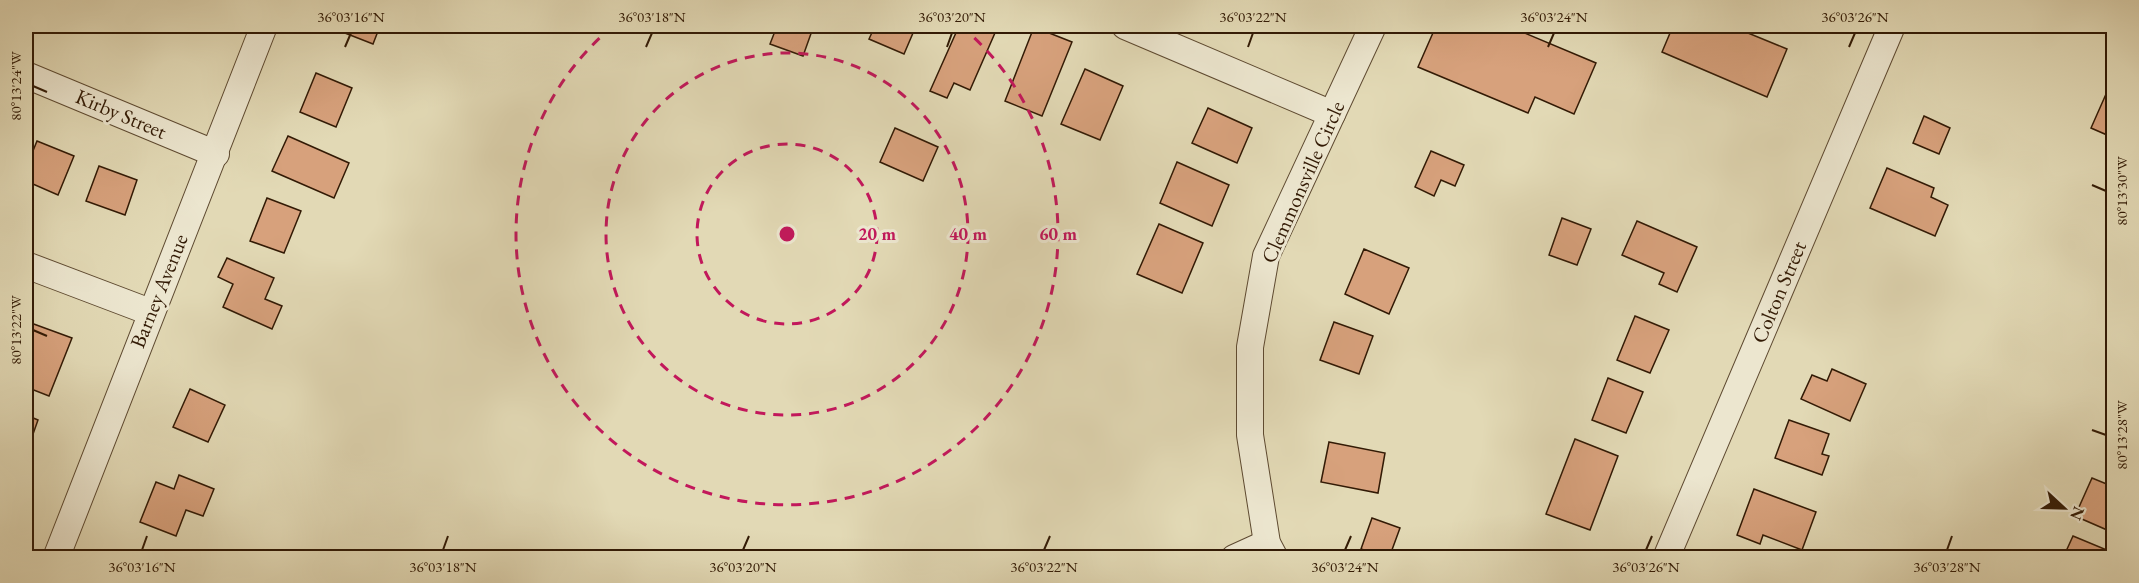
<svg xmlns="http://www.w3.org/2000/svg" width="2139" height="583" viewBox="0 0 2139 583" font-family="'EB Garamond',serif">
<rect width="100%" height="100%" fill="#e2d9b5"/>
<filter id="stains"><feTurbulence type="fractalNoise" baseFrequency=".00333" numOctaves="4"/><feColorMatrix values="0 0 0 0 .2 0 0 0 0 .09 0 0 0 0 .02 0 0 0 .5 -.17"/></filter>
<radialGradient id="worn" r=".72"><stop offset=".6" stop-color="#630" stop-opacity="0"/><stop offset="1" stop-color="#630" stop-opacity=".3"/></radialGradient>
<g fill="#d7a17c" stroke="#321a05" stroke-width="1.5">
<path d="M 327,26 L 380,26 L 373,44 Z"/>
<path d="M 777,26 L 813,28 L 803,56 L 770,44 Z"/>
<path d="M 875,26 L 916,26 L 904,54 L 869,39 Z"/>
<path d="M 959,26 L 998,26 L 970,90 L 954,83 L 947,98 L 930,91 Z"/>
<path d="M 1436,26 L 1508,26 L 1596,63 L 1574,114 L 1535,97 L 1528,113 L 1418,67 Z"/>
<path d="M 1673,26 L 1731,26 L 1787,49 L 1767,97 L 1662,52 Z"/>
<path d="M 1034,27 L 1072,42 L 1042,116 L 1005,101 Z"/>
<path d="M 1085,69 L 1123,86 L 1100,140 L 1061,124 Z"/>
<path d="M 316,73 L 352,88 L 336,127 L 300,112 Z"/>
<path d="M 2114,76 L 2114,138 L 2091,128 Z"/>
<path d="M 1208,108 L 1252,128 L 1237,163 L 1192,143 Z"/>
<path d="M 1924,116 L 1950,128 L 1939,154 L 1913,143 Z"/>
<path d="M 895,128 L 938,147 L 923,181 L 880,162 Z"/>
<path d="M 288,136 L 349,163 L 334,198 L 272,171 Z"/>
<path d="M 37,141 L 74,156 L 58,195 L 26,181 L 26,168 Z"/>
<path d="M 1431,151 L 1464,165 L 1455,186 L 1441,180 L 1434,196 L 1415,187 Z"/>
<path d="M 1177,162 L 1229,185 L 1212,226 L 1160,203 Z"/>
<path d="M 99,166 L 137,180 L 125,215 L 86,201 Z"/>
<path d="M 1887,168 L 1934,188 L 1931,197 L 1948,205 L 1935,236 L 1870,208 Z"/>
<path d="M 267,198 L 301,211 L 284,253 L 250,241 Z"/>
<path d="M 1562,218 L 1591,229 L 1577,265 L 1549,255 Z"/>
<path d="M 1637,221 L 1697,247 L 1677,292 L 1659,284 L 1664,273 L 1622,255 Z"/>
<path d="M 1159,224 L 1203,243 L 1182,293 L 1137,274 Z"/>
<path d="M 1364,249 L 1409,268 L 1389,314 L 1345,294 Z"/>
<path d="M 227,258 L 274,278 L 265,299 L 282,306 L 272,329 L 223,307 L 233,284 L 218,277 Z"/>
<path d="M 1635,316 L 1669,330 L 1650,373 L 1617,360 Z"/>
<path d="M 1334,322 L 1373,336 L 1359,374 L 1320,360 Z"/>
<path d="M 31,323 L 72,338 L 49,396 L 26,387 L 26,337 Z"/>
<path d="M 1832,369 L 1866,384 L 1850,421 L 1801,399 L 1812,375 L 1827,381 Z"/>
<path d="M 1608,378 L 1643,392 L 1626,433 L 1592,420 Z"/>
<path d="M 190,389 L 225,405 L 208,442 L 173,427 Z"/>
<path d="M 26,415 L 38,420 L 26,454 Z"/>
<path d="M 1789,420 L 1829,434 L 1822,454 L 1829,456 L 1822,475 L 1775,458 Z"/>
<path d="M 1575,439 L 1618,456 L 1590,530 L 1546,514 Z"/>
<path d="M 1329,442 L 1385,453 L 1378,493 L 1321,482 Z"/>
<path d="M 179,475 L 214,489 L 203,516 L 186,510 L 176,536 L 140,522 L 156,482 L 174,489 Z"/>
<path d="M 2092,478 L 2114,487 L 2114,533 L 2075,516 Z"/>
<path d="M 1754,489 L 1816,512 L 1802,550 L 1763,535 L 1760,544 L 1737,535 Z"/>
<path d="M 1372,518 L 1400,528 L 1389,558 L 1361,549 Z"/>
<path d="M 2073,536 L 2114,553 L 2114,558 L 2063,558 Z"/>
</g>
<g fill="none" stroke-linecap="round" stroke-linejoin="round">
<defs>
<g id="street">
<path d="M 1125,26 L 1332,114"/>
<path d="M 26,75 L 216,154"/>
<path d="M 26,265 L 150,312"/>
<path d="M 56,558 L 264,26"/>
<path d="M 1234,558 L 1267,543"/>
<path d="M 1275,558 L 1267,543 L 1250,435 L 1250,347 L 1266,256 L 1373,26"/>
<path d="M 1666,558 L 1892,26"/>
</g>
</defs>
<use href="#street" stroke="#5e4a31" stroke-width="28"/>
<use href="#street" stroke="#ece6cf" stroke-width="26"/>
</g>
<path fill="none" stroke="#321a05" stroke-width="2" d="M 345,47 L 351,33M 646,47 L 652,33M 947,47 L 952,33M 1248,47 L 1253,33M 1548,47 L 1554,33M 1849,47 L 1855,33M 33,86 L 47,92M 2092,185 L 2106,191M 33,330 L 47,336M 2092,430 L 2106,435M 142,550 L 147,536M 443,550 L 448,536M 743,550 L 749,536M 1044,550 L 1050,536M 1345,550 L 1351,536M 1646,550 L 1652,536M 1947,550 L 1952,536"/>
<g fill="none" stroke="#c2185b" stroke-width="3" stroke-dasharray="10 8">
<circle cx="787" cy="234" r="90"/>
<circle cx="787" cy="234" r="181"/>
<path d="M961 26A271 271 0 1 1 613 26"/>
</g>
<g text-anchor="middle" stroke-width="6" stroke-linejoin="round" paint-order="stroke">
<g font-size="21" fill="#321a05" stroke="#ece6cf">
<text transform="translate(121 114) rotate(23)" y="7">Kirby Street</text>
<text transform="translate(1303 182) rotate(-66)" y="7">Clemmonsville Circle</text>
<text transform="translate(159 291) rotate(-68)" y="7">Barney Avenue</text>
<text transform="translate(1779 292) rotate(-67)" y="7">Colton Street</text>
</g>
</g>
<circle cx="787" cy="234" r="9" fill="#c2185b" stroke="#ece6cf" stroke-width="3"/>
<g font-size="18" text-anchor="middle" font-weight="bold" fill="#c2185b" stroke="#ece6cf" stroke-width="6" stroke-linejoin="round" paint-order="stroke">
<text x="877" y="240">20 m</text>
<text x="968" y="240">40 m</text>
<text x="1058" y="240">60 m</text>
</g>
<rect width="2139" height="583" fill="none" stroke="#e2d9b5" stroke-width="66"/>
<g transform="translate(2064 508) rotate(112)" stroke="#ece6cf" stroke-width="4.5" paint-order="stroke">
<path d="M0-4.5L10 22L0 15L-10 22Z" fill="#321a05"/>
<text y="-9" font-size="16" font-weight="bold" text-anchor="middle" fill="#321a05">N</text>
</g>
<rect x="33" y="33" width="2073" height="517" fill="none" stroke="#321a05" stroke-width="2"/>
<g font-size="15" text-anchor="middle" fill="#321a05">
<text x="351" y="22">36°03'16"N</text>
<text x="652" y="22">36°03'18"N</text>
<text x="952" y="22">36°03'20"N</text>
<text x="1253" y="22">36°03'22"N</text>
<text x="1554" y="22">36°03'24"N</text>
<text x="1855" y="22">36°03'26"N</text>
<text transform="translate(16 86) rotate(-90)" y="5">80°13'24"W</text>
<text transform="translate(2122 191) rotate(-90)" y="5">80°13'30"W</text>
<text transform="translate(16 330) rotate(-90)" y="5">80°13'22"W</text>
<text transform="translate(2122 435) rotate(-90)" y="5">80°13'28"W</text>
<text x="142" y="572">36°03'16"N</text>
<text x="443" y="572">36°03'18"N</text>
<text x="743" y="572">36°03'20"N</text>
<text x="1044" y="572">36°03'22"N</text>
<text x="1345" y="572">36°03'24"N</text>
<text x="1646" y="572">36°03'26"N</text>
<text x="1947" y="572">36°03'28"N</text>
</g>
<rect width="100%" height="100%" filter="url(#stains)"/>
<rect width="100%" height="100%" fill="url(#worn)"/>
</svg>
